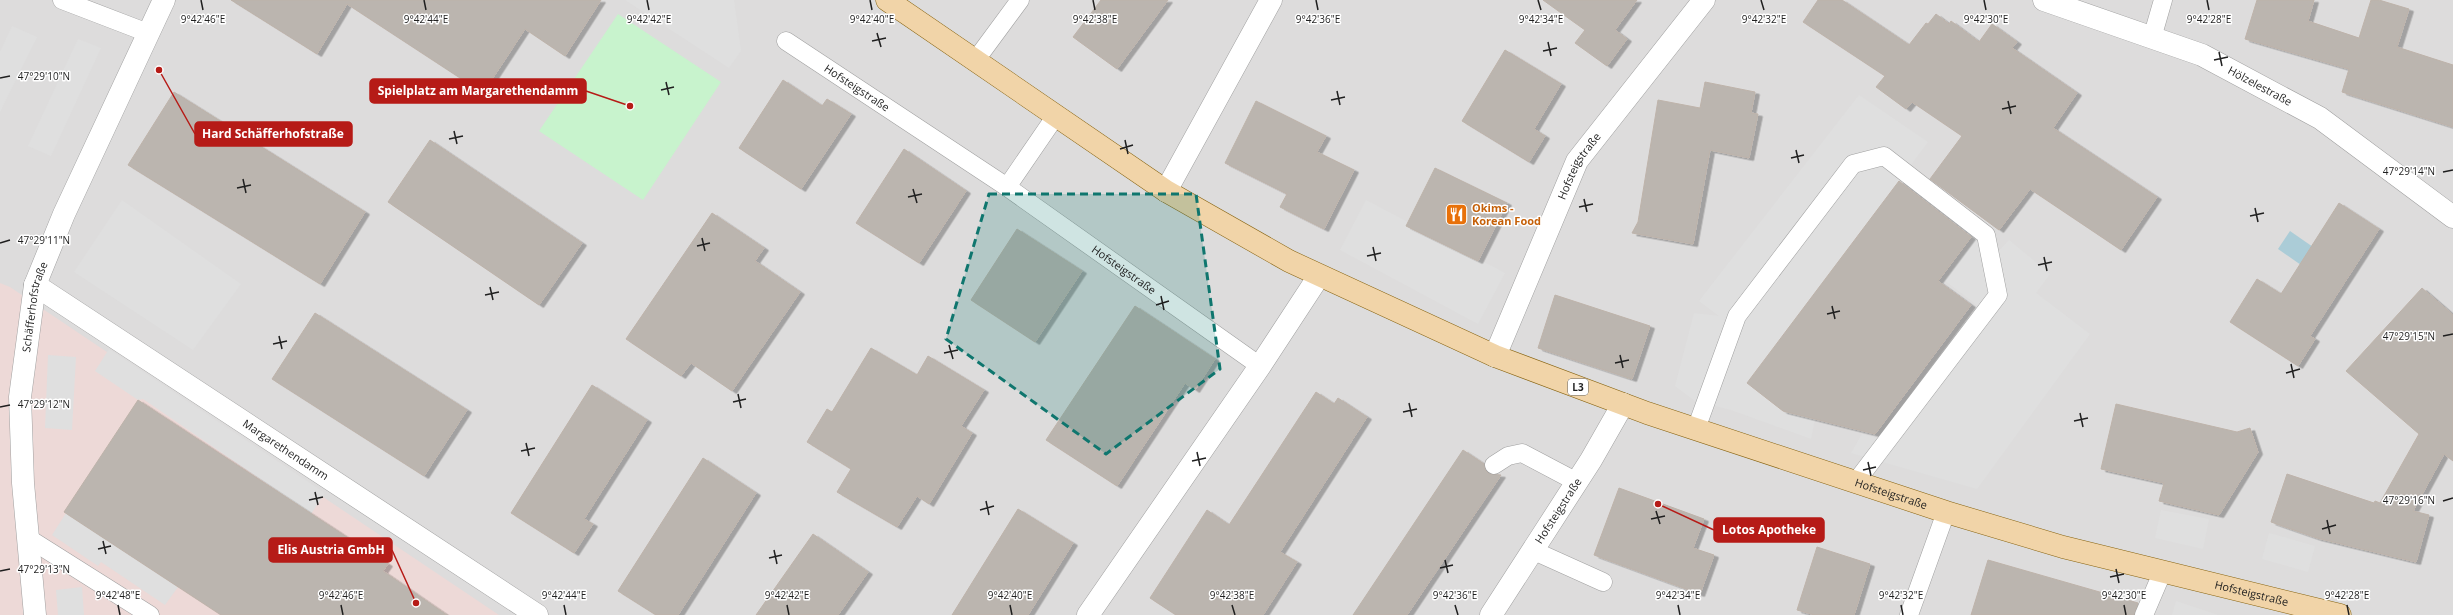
<svg xmlns="http://www.w3.org/2000/svg" width="2453" height="615" viewBox="0 0 2453 615" font-family="'Open Sans',sans-serif">
<defs>
<filter id="shadow"><feDropShadow dx="4.5" dy="2.5" stdDeviation="0" flood-color="#0004"/></filter>
</defs>
<rect width="100%" height="100%" fill="#eeece6"/>
<rect fill="#dddcdc" x="0" y="0" width="2453" height="615"/>
<path fill="#edd9d7" d="M 0,283 L 10,287 L 499,615 L 0,615 Z"/>
<path fill="#c8f3cd" d="M 618,14 L 721,82 L 643,200 L 539,131 Z"/>
<g fill="#dfdfdf">
<path d="M 625,0 L 734,0 L 741,51 L 729,68 Z"/>
<path d="M 12,26 L 37,37 L 0,112 L 0,52 Z"/>
<path d="M 78,39 L 101,48 L 51,156 L 28,146 Z"/>
<path d="M 1859,95 L 1928,142 L 1747,383 L 1783,411 L 1815,419 L 1811,439 L 1731,410 L 1695,401 L 1675,386 L 1694,313 L 1719,316 L 1699,301 Z"/>
<path d="M 122,200 L 241,284 L 193,350 L 74,272 Z"/>
<path d="M 1366,200 L 1505,273 L 1478,324 L 1340,250 Z"/>
<path d="M 1975,238 L 1995,255 L 2009,240 L 2050,274 L 2036,293 L 2090,334 L 1977,489 L 1851,453 L 1862,434 L 1877,438 L 1977,305 L 1944,280 Z"/>
<path d="M 109,349 L 325,493 L 311,514 L 143,399 L 138,400 L 95,371 Z"/>
<path d="M 48,355 L 76,357 L 72,430 L 45,428 Z"/>
<path d="M 2161,510 L 2209,519 L 2203,549 L 2155,538 Z"/>
<path d="M 66,513 L 178,587 L 165,605 L 101,562 L 98,566 L 52,535 Z"/>
<path d="M 2269,533 L 2315,546 L 2308,572 L 2262,559 Z"/>
<path d="M 82,587 L 84,615 L 58,615 L 56,590 Z"/>
<path d="M 2176,601 L 2218,615 L 2172,615 Z"/>
</g>
<path fill="#abccd7" d="M 2290,231 L 2326,256 L 2314,274 L 2278,249 Z"/>
<g fill="#bbb5af" stroke="#beb3aa" filter="url(#shadow)">
<path d="M 231,0 L 601,0 L 565,56 L 525,29 L 483,93 L 347,4 L 317,54 Z"/>
<path d="M 1101,0 L 1168,0 L 1117,69 L 1073,37 Z"/>
<path d="M 1543,0 L 1637,0 L 1615,30 L 1627,39 L 1607,66 L 1575,43 L 1585,30 Z"/>
<path d="M 1818,0 L 1842,0 L 1909,45 L 1926,23 L 1928,24 L 1936,14 L 1949,24 L 1951,21 L 1979,42 L 1992,24 L 2017,42 L 2012,48 L 2077,93 L 2053,128 L 2157,197 L 2121,250 L 2030,189 L 1999,230 L 1930,179 L 1962,136 L 1912,102 L 1906,109 L 1876,87 L 1885,76 L 1803,22 Z"/>
<path d="M 2257,0 L 2314,0 L 2308,21 L 2359,38 L 2371,0 L 2379,0 L 2409,9 L 2397,47 L 2453,65 L 2453,127 L 2342,92 L 2349,69 L 2245,39 Z"/>
<path d="M 1505,50 L 1561,84 L 1534,129 L 1545,136 L 1529,162 L 1462,121 Z"/>
<path d="M 783,80 L 822,106 L 827,99 L 851,114 L 801,189 L 739,148 Z"/>
<path d="M 1705,82 L 1755,92 L 1751,113 L 1758,114 L 1749,158 L 1710,150 L 1693,244 L 1632,233 L 1638,222 L 1658,100 L 1700,108 Z"/>
<path d="M 174,92 L 365,212 L 320,284 L 128,165 Z"/>
<path d="M 1256,101 L 1326,136 L 1317,152 L 1354,170 L 1324,229 L 1280,207 L 1287,194 L 1225,163 Z"/>
<path d="M 430,140 L 582,243 L 539,305 L 388,202 Z"/>
<path d="M 904,149 L 966,191 L 919,263 L 856,223 Z"/>
<path d="M 1435,168 L 1507,203 L 1478,261 L 1406,226 Z"/>
<path d="M 1899,181 L 1971,237 L 1938,281 L 1971,305 L 1875,434 L 1783,411 L 1747,383 Z"/>
<path d="M 2339,203 L 2379,229 L 2310,336 L 2315,339 L 2298,366 L 2230,322 L 2257,279 L 2281,294 Z"/>
<path d="M 712,213 L 764,248 L 755,261 L 800,292 L 732,391 L 691,363 L 681,376 L 626,339 Z"/>
<path d="M 1017,229 L 1082,271 L 1035,342 L 971,300 Z"/>
<path d="M 2422,288 L 2453,315 L 2453,461 L 2444,454 L 2413,511 L 2429,515 L 2416,562 L 2317,538 L 2271,522 L 2287,474 L 2374,503 L 2375,501 L 2380,503 L 2419,434 L 2346,371 Z"/>
<path d="M 1555,295 L 1650,326 L 1632,379 L 1538,348 Z"/>
<path d="M 1135,306 L 1215,359 L 1195,390 L 1185,383 L 1117,486 L 1046,440 Z"/>
<path d="M 315,313 L 467,410 L 424,476 L 272,379 Z"/>
<path d="M 871,348 L 917,375 L 928,356 L 984,390 L 961,426 L 972,433 L 929,504 L 917,496 L 897,527 L 837,492 L 851,469 L 807,442 L 827,409 L 832,412 Z"/>
<path d="M 592,385 L 647,420 L 584,519 L 593,524 L 574,553 L 511,513 Z"/>
<path d="M 1316,392 L 1334,404 L 1338,398 L 1367,417 L 1280,552 L 1297,562 L 1263,615 L 1176,615 L 1150,598 L 1207,510 L 1229,525 Z"/>
<path d="M 138,400 L 388,564 L 383,571 L 447,615 L 221,615 L 64,512 Z"/>
<path d="M 2116,404 L 2237,432 L 2250,428 L 2258,452 L 2219,515 L 2159,501 L 2164,483 L 2101,469 Z"/>
<path d="M 1463,450 L 1484,464 L 1485,470 L 1489,474 L 1501,475 L 1407,615 L 1353,615 Z"/>
<path d="M 703,458 L 756,493 L 678,615 L 656,615 L 618,591 Z"/>
<path d="M 1619,488 L 1704,519 L 1693,548 L 1714,555 L 1700,594 L 1594,555 Z"/>
<path d="M 1018,509 L 1073,543 L 1028,615 L 952,615 Z"/>
<path d="M 813,534 L 868,572 L 838,615 L 756,615 Z"/>
<path d="M 1817,547 L 1870,564 L 1854,615 L 1815,615 L 1797,610 Z"/>
<path d="M 1988,560 L 2138,603 L 2134,615 L 1971,615 Z"/>
</g>
<g fill="none" stroke-linecap="round" stroke-linejoin="round">
<defs>
<g id="service">
<path d="M 62,0 L 148,33"/>
<path d="M 2152,38 L 2163,0"/>
<path id="s1" d="M 786,41 L 1007,187 L 1260,366"/>
<path d="M 975,61 L 1020,0"/>
<path d="M 1007,187 L 1055,117"/>
<path d="M 1696,429 L 1737,316 L 1853,164 L 1884,156 L 1986,235 L 1998,295 L 1855,483"/>
<path d="M 1494,465 L 1508,456 L 1522,453 L 1577,482"/>
<path d="M 28,538 L 150,615"/>
<path d="M 1532,550 L 1603,582"/>
<path d="M 1909,615 L 1946,512"/>
<path d="M 2144,615 L 2162,573"/>
</g>
<g id="minor">
<path id="s2" d="M 2044,0 L 2202,55 L 2320,118 L 2453,217"/>
<path d="M 1166,191 L 1271,0"/>
<path id="s3" d="M 35,285 L 537,615"/>
<path id="s4" d="M 1495,356 L 1577,161 L 1704,0"/>
<path id="s5" d="M 35,615 L 23,483 L 20,397 L 35,285 L 64,214 L 164,0"/>
<path d="M 1088,615 L 1260,366 L 1319,276"/>
<path id="s6" d="M 1491,615 L 1591,460 L 1623,404"/>
</g>
<g id="primary">
<path id="s7" d="M 887,0 L 1166,191 L 1289,261 L 1495,356 L 1647,413 L 1946,512 L 2063,547 L 2340,615"/>
</g>
</defs>
<use href="#service" stroke="#a0a0a0" stroke-width="19"/>
<use href="#minor" stroke="#a0a0a0" stroke-width="23"/>
<use href="#primary" stroke="#886411" stroke-width="23"/>
<use href="#service" stroke="#fff" stroke-width="18"/>
<use href="#minor" stroke="#fff" stroke-width="22"/>
<use href="#primary" stroke="#f1d4a8" stroke-width="22"/>
</g>
<path fill="#0f766e" fill-opacity="0.2" stroke="#0f766e" stroke-width="3" stroke-dasharray="8 5" stroke-linejoin="round" d="M 989,194 L 1196,194 L 1220,369 L 1106,454 L 946,339 Z"/>
<path fill="none" stroke="#1f1f1f" stroke-width="1.5" d="M 201,0 L 203,10M 424,0 L 426,10M 647,0 L 649,10M 870,0 L 872,10M 1093,0 L 1095,10M 1316,0 L 1318,10M 1538,0 L 1541,10M 1761,0 L 1764,10M 1984,0 L 1986,10M 2207,0 L 2209,10M 877,33 L 881,47M 872,41 L 886,38M 1548,42 L 1551,56M 1543,51 L 1557,48M 2219,52 L 2222,66M 2214,60 L 2228,57M 0,78 L 10,76M 666,82 L 669,95M 661,90 L 674,87M 1337,91 L 1340,105M 1331,100 L 1345,97M 2008,101 L 2011,114M 2002,109 L 2016,106M 454,131 L 457,144M 449,139 L 463,136M 1125,140 L 1128,154M 1120,149 L 1133,145M 1796,150 L 1799,163M 1791,158 L 1804,155M 2443,172 L 2453,170M 243,179 L 246,193M 237,188 L 251,185M 913,189 L 917,203M 908,197 L 922,194M 1584,199 L 1587,212M 1579,207 L 1593,204M 2255,208 L 2258,222M 2250,216 L 2264,213M 702,238 L 705,251M 0,243 L 10,240M 697,246 L 710,243M 1373,247 L 1376,261M 1367,256 L 1381,253M 2044,257 L 2047,271M 2038,265 L 2052,262M 490,287 L 493,300M 485,295 L 499,292M 1161,296 L 1164,310M 1156,305 L 1169,301M 1832,306 L 1835,319M 1827,314 L 1840,311M 279,336 L 282,349M 2443,336 L 2453,334M 273,344 L 287,341M 949,345 L 953,359M 944,353 L 958,350M 1620,355 L 1623,368M 1615,363 L 1629,360M 2291,364 L 2294,378M 2286,373 L 2300,369M 738,394 L 741,408M 733,402 L 746,399M 1409,403 L 1412,417M 0,407 L 10,405M 1403,412 L 1417,409M 2080,413 L 2083,427M 2074,421 L 2088,418M 526,443 L 529,456M 521,451 L 535,448M 1197,452 L 1200,466M 1192,461 L 1206,458M 1868,462 L 1871,476M 1863,470 L 1876,467M 315,492 L 318,505M 309,500 L 323,497M 986,501 L 989,515M 2443,501 L 2453,498M 980,510 L 994,506M 1656,511 L 1660,524M 1651,519 L 1665,516M 2327,520 L 2330,534M 2322,529 L 2336,525M 103,541 L 106,554M 98,549 L 111,546M 774,550 L 777,564M 769,558 L 782,555M 1445,560 L 1448,573M 1440,568 L 1453,565M 2116,569 L 2119,583M 0,571 L 10,569M 2110,577 L 2124,574M 118,605 L 120,615M 341,605 L 343,615M 564,605 L 566,615M 787,605 L 789,615M 1010,605 L 1012,615M 1232,605 L 1235,615M 1455,605 L 1458,615M 1678,605 L 1680,615M 1901,605 L 1903,615M 2124,605 L 2126,615M 2347,605 L 2349,615"/>
<defs>
<symbol id="restaurant-square" viewBox="-11 -11 22 22"><rect x="-9" y="-9" width="18" height="18" rx="4" fill="#e8710a" stroke="#fff"/><path d="M-5-6h1v4h1v-4h1v4h1v-4h1v5L-1.5 .5V6h-2V.5L-5-1ZM5-6V6H3V1.5H1.5Q1.5-4 5-6Z" fill="#fff"/></symbol>
</defs>
<g fill-rule="evenodd">
<use href="#restaurant-square" x="1444" y="202" width="25" height="25"/>
</g>
<g text-anchor="middle" stroke-width="3" stroke-linejoin="round" paint-order="stroke">
<rect fill="#fff" stroke="#626262" stroke-width="1" x="1568" y="379" width="20" height="16" rx="3"/>
<g font-size="10" font-weight="bold" fill="#1f1f1f">
<text x="1578" y="391">L3</text>
</g>
<g font-size="11" fill="#1f1f1f" stroke="#fff">
<text dy="4" stroke="none"><textPath href="#s2" startOffset="233">Hölzelestraße</textPath></text>
<text dy="4" stroke="none"><textPath href="#s1" startOffset="85">Hofsteigstraße</textPath></text>
<text dy="4" stroke="none"><textPath href="#s4" startOffset="208">Hofsteigstraße</textPath></text>
<text dy="4" stroke="none"><textPath href="#s1" startOffset="408">Hofsteigstraße</textPath></text>
<text dy="4" stroke="none"><textPath href="#s5" startOffset="310">Schäfferhofstraße</textPath></text>
<text dy="4" stroke="none"><textPath href="#s3" startOffset="300">Margarethendamm</textPath></text>
<text dy="4" stroke="none"><textPath href="#s7" startOffset="1126">Hofsteigstraße</textPath></text>
<text dy="4" stroke="none"><textPath href="#s6" startOffset="124">Hofsteigstraße</textPath></text>
<text dy="4" stroke="none"><textPath href="#s7" startOffset="1500">Hofsteigstraße</textPath></text>
</g>
<g font-size="11" font-weight="bold" fill="#c56008" stroke="#fff" text-anchor="start">
<text x="1472" y="212">Okims -<tspan x="1472" dy="13">Korean Food</tspan></text>
</g>
</g>
<g font-size="10" text-anchor="middle" fill="#1f1f1f" stroke="#fff" stroke-width="3" stroke-linejoin="round" paint-order="stroke">
<text x="203" y="23">9°42'46"E</text>
<text x="426" y="23">9°42'44"E</text>
<text x="649" y="23">9°42'42"E</text>
<text x="872" y="23">9°42'40"E</text>
<text x="1095" y="23">9°42'38"E</text>
<text x="1318" y="23">9°42'36"E</text>
<text x="1541" y="23">9°42'34"E</text>
<text x="1764" y="23">9°42'32"E</text>
<text x="1986" y="23">9°42'30"E</text>
<text x="2209" y="23">9°42'28"E</text>
<text x="44" y="80">47°29'10"N</text>
<text x="2409" y="175">47°29'14"N</text>
<text x="44" y="244">47°29'11"N</text>
<text x="2409" y="340">47°29'15"N</text>
<text x="44" y="408">47°29'12"N</text>
<text x="2409" y="504">47°29'16"N</text>
<text x="44" y="573">47°29'13"N</text>
<text x="118" y="599">9°42'48"E</text>
<text x="341" y="599">9°42'46"E</text>
<text x="564" y="599">9°42'44"E</text>
<text x="787" y="599">9°42'42"E</text>
<text x="1010" y="599">9°42'40"E</text>
<text x="1232" y="599">9°42'38"E</text>
<text x="1455" y="599">9°42'36"E</text>
<text x="1678" y="599">9°42'34"E</text>
<text x="1901" y="599">9°42'32"E</text>
<text x="2124" y="599">9°42'30"E</text>
<text x="2347" y="599">9°42'28"E</text>
</g>
<path fill="none" stroke="#b61b17" stroke-width="1.5" d="M630 106L586 91M159 70L195 134M1658 504L1714 530M416 603L392 550"/>
<g fill="#b61b17" stroke="#fff" stroke-width="1.5">
<circle cx="630" cy="106" r="4"/>
<circle cx="159" cy="70" r="4"/>
<circle cx="1658" cy="504" r="4"/>
<circle cx="416" cy="603" r="4"/>
</g>
<g fill="#b61b17" stroke="#b61b17" stroke-width="1.5">
<rect x="370" y="79" width="216" height="24" rx="4"/>
<rect x="195" y="122" width="157" height="24" rx="4"/>
<rect x="1714" y="518" width="110" height="24" rx="4"/>
<rect x="269" y="538" width="123" height="24" rx="4"/>
</g>
<g font-size="12" text-anchor="middle" font-weight="bold" fill="#fff">
<text x="478" y="95">Spielplatz am Margarethendamm</text>
<text x="273" y="138">Hard Schäfferhofstraße</text>
<text x="1769" y="534">Lotos Apotheke</text>
<text x="331" y="554">Elis Austria GmbH</text>
</g>
</svg>
